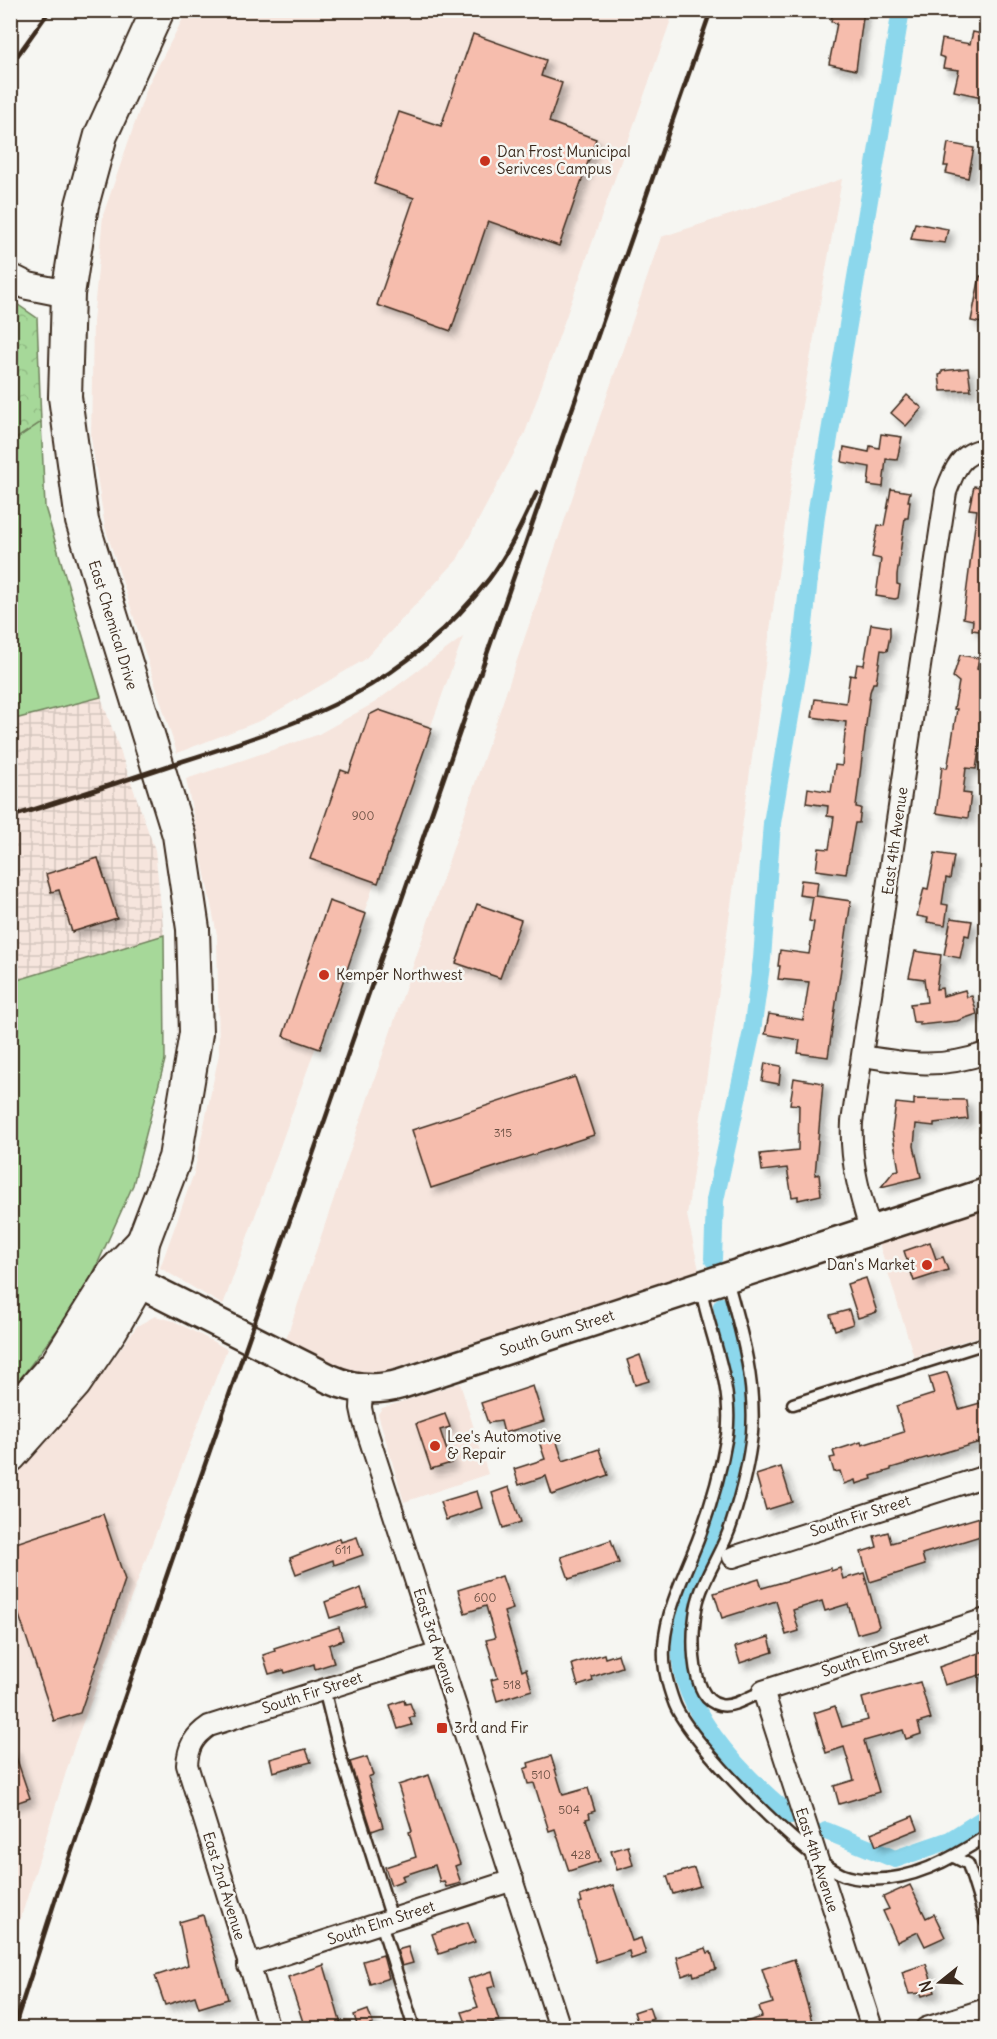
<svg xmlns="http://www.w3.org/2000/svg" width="997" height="2039" viewBox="0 0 997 2039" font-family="Delius,sans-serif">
<defs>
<pattern id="industrial-grid" width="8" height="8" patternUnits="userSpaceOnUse" patternTransform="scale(1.5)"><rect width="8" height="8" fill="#f6e5dd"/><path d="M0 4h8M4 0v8" fill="none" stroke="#d4c5bd"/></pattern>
<pattern id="forest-crowns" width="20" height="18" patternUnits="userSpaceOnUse" patternTransform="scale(1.5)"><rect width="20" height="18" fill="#a6d899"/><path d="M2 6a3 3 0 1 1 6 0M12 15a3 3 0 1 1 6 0" fill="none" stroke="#90ba83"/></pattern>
<filter id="shadow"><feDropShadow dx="5.5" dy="5.5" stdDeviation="3" flood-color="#0004"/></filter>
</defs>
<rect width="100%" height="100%" fill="#f6f6f2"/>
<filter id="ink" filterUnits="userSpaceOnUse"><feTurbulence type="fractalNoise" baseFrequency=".0167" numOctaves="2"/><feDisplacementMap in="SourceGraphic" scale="12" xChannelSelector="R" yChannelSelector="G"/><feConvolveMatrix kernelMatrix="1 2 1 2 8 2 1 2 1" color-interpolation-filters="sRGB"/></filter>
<g filter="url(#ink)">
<g fill="#f6e5dd">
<path d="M 187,11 L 674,11 L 525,433 L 457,560 L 364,660 L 262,720 L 177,753 L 105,527 L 91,438 L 93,322 L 103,215 L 148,85 Z"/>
<path d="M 842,179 L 802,405 L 687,1215 L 699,1270 L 361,1379 L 285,1342 L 661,237 Z"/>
<path d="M 463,637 L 223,1305 L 160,1268 L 194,1173 L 219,1054 L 217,935 L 186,779 L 317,735 L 374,703 Z"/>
<path d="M 986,1210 L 986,1334 L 914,1357 L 879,1243 Z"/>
<path d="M 155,1316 L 174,1321 L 227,1349 L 75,1743 L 11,1950 L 11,1473 L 86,1397 L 137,1326 Z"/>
<path d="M 460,1383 L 488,1474 L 404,1502 L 378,1414 L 382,1408 Z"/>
</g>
<path fill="url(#industrial-grid)" d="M 101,697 L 155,850 L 164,935 L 11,982 L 10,720 Z"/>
<g fill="#a6d899" stroke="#70815c" stroke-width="1.5">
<path d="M 41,422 L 45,507 L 101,697 L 11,720 L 11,442 Z"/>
<path d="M 164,935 L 165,1060 L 133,1185 L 83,1296 L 11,1391 L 11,982 Z"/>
</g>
<path fill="url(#forest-crowns)" stroke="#70815c" stroke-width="1.5" d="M 11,300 L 37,318 L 41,422 L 11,442 Z"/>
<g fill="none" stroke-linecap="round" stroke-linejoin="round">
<g stroke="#8cd7ec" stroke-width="18">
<path d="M 713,1259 L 715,1200 L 752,1031 L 762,959 L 772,823 L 801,652 L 816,515 L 901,10"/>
<path d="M 722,1306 C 738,1375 747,1424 730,1494 C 722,1527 700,1555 690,1586 C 681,1615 676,1652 685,1681 C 701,1734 750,1782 791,1816"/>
<path d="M 826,1831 L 895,1859 L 950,1840 L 986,1817"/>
</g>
</g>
<g fill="#f6bdad" stroke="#3b2a1e" stroke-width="1.5" filter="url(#shadow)">
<path d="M 833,10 L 864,10 L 856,70 L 829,64 L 837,23 L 831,22 Z"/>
<path d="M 973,32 L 987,35 L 987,98 L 954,91 L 959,70 L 943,68 L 945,58 L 939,56 L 942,39 L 970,44 Z"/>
<path d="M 473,34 L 546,60 L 541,76 L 562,83 L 549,122 L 596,139 L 559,246 L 488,221 L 451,331 L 377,305 L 414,198 L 374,184 L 399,112 L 441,126 Z"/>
<path d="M 948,143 L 974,148 L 968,178 L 946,173 L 948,166 L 944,166 Z"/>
<path d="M 915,223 L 948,229 L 945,243 L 911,239 Z"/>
<path d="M 980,276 L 987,277 L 987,324 L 971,321 Z"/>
<path d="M 968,368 L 971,390 L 941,391 L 939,375 L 942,374 L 942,371 Z"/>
<path d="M 907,395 L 922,408 L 906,426 L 891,413 Z"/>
<path d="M 881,434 L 902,437 L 897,460 L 886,459 L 883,487 L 868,485 L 870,467 L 842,462 L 844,447 L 869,452 L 870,446 L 879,448 Z"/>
<path d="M 974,486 L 987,488 L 987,632 L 972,630 L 973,620 L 963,618 L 977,510 L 969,509 Z"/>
<path d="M 891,489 L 910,492 L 908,501 L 910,501 L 908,518 L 905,518 L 897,575 L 897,584 L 900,585 L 898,598 L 895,599 L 876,596 L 881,559 L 872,557 L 878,525 L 884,526 Z"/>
<path d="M 871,624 L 890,627 L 890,636 L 887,651 L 881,650 L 876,683 L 873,683 L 870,692 L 856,807 L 861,808 L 859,823 L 855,823 L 846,874 L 816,870 L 819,848 L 829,849 L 834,817 L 827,816 L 828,806 L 806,803 L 808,788 L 831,792 L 835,765 L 842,766 L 846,722 L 812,717 L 815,699 L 846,703 L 850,675 L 855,676 L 857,664 L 864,665 Z"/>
<path d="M 960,655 L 979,658 L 977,669 L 987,669 L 987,739 L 981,738 L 976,769 L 966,768 L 963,793 L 971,794 L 968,818 L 936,813 L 942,767 L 947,768 L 948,764 L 957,709 L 954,709 L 959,682 L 953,677 Z"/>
<path d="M 379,710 L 432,728 L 378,883 L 310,859 L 341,770 L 349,773 L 369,715 Z"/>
<path d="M 935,853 L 954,856 L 950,879 L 946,878 L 942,904 L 948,905 L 945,925 L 927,922 L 928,918 L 917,916 L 924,888 L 928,889 Z"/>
<path d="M 98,858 L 117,918 L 72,932 L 59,890 L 51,892 L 46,874 Z"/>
<path d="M 801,880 L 818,882 L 816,896 L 851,901 L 828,1057 L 798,1053 L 800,1040 L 765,1034 L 769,1014 L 803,1020 L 809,982 L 778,979 L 780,966 L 778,966 L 780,950 L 809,954 L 814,922 L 809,921 L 813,897 L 799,895 Z"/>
<path d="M 329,901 L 366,914 L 320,1049 L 283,1036 Z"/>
<path d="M 477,904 L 521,920 L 500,978 L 456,963 Z"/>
<path d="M 951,918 L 972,921 L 969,936 L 965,935 L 960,958 L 944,955 Z"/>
<path d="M 915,951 L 941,955 L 936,989 L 942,988 L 943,996 L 965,990 L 967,997 L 972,996 L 977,1014 L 957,1021 L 920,1025 L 920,1022 L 913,1022 L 910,1004 L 927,1002 L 924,979 L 909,977 Z"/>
<path d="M 765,1063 L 781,1066 L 779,1084 L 762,1081 Z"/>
<path d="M 575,1077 L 594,1135 L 431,1188 L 412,1130 Z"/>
<path d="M 794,1078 L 823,1083 L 815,1175 L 819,1174 L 821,1195 L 798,1200 L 798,1196 L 792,1197 L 787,1168 L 762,1171 L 760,1154 L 798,1150 L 799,1105 L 790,1104 Z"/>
<path d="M 914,1099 L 966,1100 L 968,1119 L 934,1123 L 934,1126 L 916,1124 L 914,1146 L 921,1177 L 881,1187 L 894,1171 L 899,1170 L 892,1131 L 896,1103 L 914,1105 Z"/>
<path d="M 930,1242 L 936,1259 L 943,1257 L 948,1270 L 914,1281 L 904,1251 Z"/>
<path d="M 866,1278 L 877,1312 L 858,1318 L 847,1284 Z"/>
<path d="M 849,1310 L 853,1324 L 835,1330 L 830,1315 Z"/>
<path d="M 640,1355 L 649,1381 L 635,1385 L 627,1360 Z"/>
<path d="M 947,1372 L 959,1409 L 987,1401 L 987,1440 L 891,1468 L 891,1470 L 871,1476 L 872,1479 L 856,1484 L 855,1480 L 844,1484 L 840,1471 L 834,1472 L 830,1458 L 835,1457 L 833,1451 L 861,1442 L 862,1445 L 904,1432 L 896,1406 L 934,1394 L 929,1377 Z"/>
<path d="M 533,1386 L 544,1421 L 504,1433 L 501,1421 L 488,1423 L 481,1403 Z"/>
<path d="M 445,1414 L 450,1427 L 440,1430 L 451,1463 L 431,1469 L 416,1424 Z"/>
<path d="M 554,1433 L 563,1461 L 599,1449 L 608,1475 L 552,1495 L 546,1476 L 519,1485 L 514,1469 L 545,1459 L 538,1438 Z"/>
<path d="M 781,1467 L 792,1502 L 766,1510 L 756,1475 Z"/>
<path d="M 509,1487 L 521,1522 L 503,1528 L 492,1493 Z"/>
<path d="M 477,1491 L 482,1508 L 446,1520 L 440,1502 Z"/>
<path d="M 103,1514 L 125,1580 L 80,1713 L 54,1721 L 10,1588 L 10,1545 Z"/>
<path d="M 987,1515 L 987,1534 L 922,1554 L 925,1565 L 870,1582 L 861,1552 L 877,1547 L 874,1536 L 888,1532 L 891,1543 Z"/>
<path d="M 357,1537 L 363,1555 L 334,1565 L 333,1560 L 296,1574 L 290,1558 L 340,1538 L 341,1542 Z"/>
<path d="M 611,1540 L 619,1563 L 569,1579 L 561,1557 Z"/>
<path d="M 831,1568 L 831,1571 L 840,1568 L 843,1579 L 864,1573 L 879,1626 L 875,1629 L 857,1634 L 848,1604 L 825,1611 L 822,1601 L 793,1610 L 799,1631 L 786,1635 L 776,1601 L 722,1618 L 714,1593 L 759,1579 L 762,1588 Z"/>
<path d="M 502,1576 L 513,1609 L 504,1612 L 522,1671 L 526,1669 L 532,1690 L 497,1701 L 491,1680 L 498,1678 L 486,1640 L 495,1638 L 486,1606 L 465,1613 L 458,1590 Z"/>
<path d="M 361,1588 L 367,1606 L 330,1618 L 325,1602 Z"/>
<path d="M 339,1627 L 343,1640 L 329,1645 L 334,1663 L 315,1669 L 314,1664 L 285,1673 L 284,1670 L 269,1674 L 263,1655 L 275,1651 L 274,1648 Z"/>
<path d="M 769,1637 L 773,1652 L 740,1663 L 735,1647 Z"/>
<path d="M 987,1650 L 987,1673 L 945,1685 L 939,1667 Z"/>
<path d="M 604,1654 L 605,1658 L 618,1654 L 622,1667 L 592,1677 L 593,1681 L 578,1686 L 572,1664 Z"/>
<path d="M 920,1682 L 931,1719 L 918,1723 L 921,1734 L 906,1739 L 903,1730 L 864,1741 L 879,1792 L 839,1804 L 834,1786 L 854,1780 L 844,1747 L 826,1753 L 814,1713 L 835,1706 L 842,1727 L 868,1720 L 862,1698 Z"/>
<path d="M 404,1700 L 405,1704 L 410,1703 L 415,1716 L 409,1718 L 412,1725 L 398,1729 L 390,1705 Z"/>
<path d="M 10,1748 L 13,1748 L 30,1798 L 10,1805 Z"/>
<path d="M 306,1749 L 311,1762 L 273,1772 L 270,1759 Z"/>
<path d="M 551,1756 L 563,1795 L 588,1788 L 595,1811 L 589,1813 L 590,1818 L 586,1819 L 600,1861 L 569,1871 L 555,1829 L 549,1831 L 534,1783 L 528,1784 L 524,1769 L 529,1767 L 528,1763 Z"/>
<path d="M 367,1757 L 373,1775 L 368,1777 L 383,1827 L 372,1831 L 350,1762 Z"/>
<path d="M 429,1775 L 460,1864 L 455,1866 L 461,1883 L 446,1887 L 444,1881 L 440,1882 L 435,1865 L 402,1876 L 404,1880 L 391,1885 L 385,1867 L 416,1857 L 409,1832 L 412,1831 L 398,1785 Z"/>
<path d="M 913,1816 L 918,1829 L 876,1846 L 871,1833 Z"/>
<path d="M 628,1846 L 633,1865 L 617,1870 L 611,1851 Z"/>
<path d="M 694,1868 L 700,1886 L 673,1894 L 667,1876 Z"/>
<path d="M 613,1885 L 632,1941 L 641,1938 L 646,1954 L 631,1959 L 629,1951 L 596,1962 L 579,1903 L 582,1902 L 580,1896 Z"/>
<path d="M 910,1885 L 926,1918 L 934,1914 L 945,1937 L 925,1946 L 918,1932 L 897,1942 L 883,1911 L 889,1909 L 883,1897 Z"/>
<path d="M 203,1915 L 228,1999 L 199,2008 L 195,1996 L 165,2005 L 155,1976 L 188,1965 L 179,1922 Z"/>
<path d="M 468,1922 L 475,1942 L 439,1954 L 432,1934 Z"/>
<path d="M 408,1947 L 413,1963 L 402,1966 L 397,1950 Z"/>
<path d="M 706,1948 L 708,1953 L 711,1952 L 716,1969 L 694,1976 L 693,1972 L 682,1976 L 677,1957 Z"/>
<path d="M 383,1955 L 389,1978 L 370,1984 L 363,1961 Z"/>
<path d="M 794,1959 L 814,2028 L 735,2028 L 735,2025 L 762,2017 L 759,2007 L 773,2003 L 762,1969 Z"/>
<path d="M 926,1964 L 935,1992 L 922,1996 L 921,1993 L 909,1994 L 902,1972 Z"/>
<path d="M 324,1965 L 342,2028 L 305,2028 L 288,1977 Z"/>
<path d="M 492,1971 L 496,1986 L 488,1988 L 499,2021 L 468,2028 L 462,2012 L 478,2007 L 468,1979 Z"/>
<path d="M 649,2007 L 653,2019 L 638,2024 L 634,2012 Z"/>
<path d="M 368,2010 L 373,2024 L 358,2028 L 354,2015 Z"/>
</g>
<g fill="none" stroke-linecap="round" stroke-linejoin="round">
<defs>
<g id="service">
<path d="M 727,1280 C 741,1330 756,1380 752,1433 C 749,1463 741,1494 732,1522 C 724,1549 707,1571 699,1597 C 691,1621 687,1699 720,1705 C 733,1708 751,1696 763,1691"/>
<path d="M 701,1289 C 710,1337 734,1385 727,1435 C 721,1471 711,1506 698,1540 C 682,1581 658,1625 665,1670 C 667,1681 671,1695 675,1705 C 692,1745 803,1857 843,1875 C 849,1877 859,1879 865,1879 C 909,1883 952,1859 986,1836"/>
<path d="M 793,1404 L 986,1343"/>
<path d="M 324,1689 L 342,1761 L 392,1919"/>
<path d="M 954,1857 L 968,1864 L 986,1922"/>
<path d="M 381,1923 L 414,2028"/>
</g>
<g id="minor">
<path d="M 863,1056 C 910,1064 941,1069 986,1053"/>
<path d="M 870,1229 C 859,1192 850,1161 852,1122 L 946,492 C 954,470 961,452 986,449"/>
<path d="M 362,1388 L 361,1408 L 364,1422 L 560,2028"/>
<path d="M 733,1557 L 986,1476"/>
<path d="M 248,1966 L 513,1880"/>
<path d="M 269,2028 L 187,1765 C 188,1747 194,1736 209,1726 L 439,1653"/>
<path d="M 872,2028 L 763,1691 L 986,1619"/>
<path d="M 926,2028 L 986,2009"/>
</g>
<path id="tertiary" d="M 10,277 L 28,286 L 68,294"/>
<path id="secondary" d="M 117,1272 L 330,1379 C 354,1390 377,1391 401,1384 L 986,1193"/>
<g id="primary">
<path d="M 10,1416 L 57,1363 L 115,1271 L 143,1242"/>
<path d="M 10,1456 L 75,1383 L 111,1330 L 138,1283 L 143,1242 L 175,1158 L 196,1033 L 193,929 L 179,835 L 82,521 L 65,397 L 68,294 L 82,205 L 101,135 L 158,10"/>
</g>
</defs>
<use href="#service" stroke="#3b2a1e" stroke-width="15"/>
<use href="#minor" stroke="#3b2a1e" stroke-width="24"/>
<use href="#tertiary" stroke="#3b2a1e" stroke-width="30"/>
<use href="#secondary" stroke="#3b2a1e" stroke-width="33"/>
<use href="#primary" stroke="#3b2a1e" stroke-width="36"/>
<use href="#service" stroke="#f6f6f2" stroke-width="10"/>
<use href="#minor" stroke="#f6f6f2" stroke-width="20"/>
<use href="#tertiary" stroke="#f6f6f2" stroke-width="26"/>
<use href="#secondary" stroke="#f6f6f2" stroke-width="28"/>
<use href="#primary" stroke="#f6f6f2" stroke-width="32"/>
<g stroke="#3b2a1e" stroke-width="4.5">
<path d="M 10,66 L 50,10"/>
<path d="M 10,817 C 68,799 126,780 183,761 C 309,721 404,688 489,579 C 509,553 523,521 537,492"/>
<path d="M 14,2028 L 60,1885 L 210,1450 L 711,10"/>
</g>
</g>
</g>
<g fill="#c8321e" stroke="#f6f6f2" stroke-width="2">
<circle cx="485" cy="161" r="6"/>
<circle cx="324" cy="975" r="6"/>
<circle cx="927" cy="1265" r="6"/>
<circle cx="435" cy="1446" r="6"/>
<rect x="436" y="1722" width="12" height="12" rx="3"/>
</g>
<g text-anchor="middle" stroke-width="5" stroke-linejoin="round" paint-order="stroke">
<g font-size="12" fill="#6a4f42">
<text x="363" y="820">900</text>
<text x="503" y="1137">315</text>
<text x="343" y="1554">611</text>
<text x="485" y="1602">600</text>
<text x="512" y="1689">518</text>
<text x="541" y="1779">510</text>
<text x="569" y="1814">504</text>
<text x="581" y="1859">428</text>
</g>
<g font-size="15" fill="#3b2a1e" stroke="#f6f6f2" text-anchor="start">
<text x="497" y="157">Dan Frost Municipal<tspan x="497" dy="17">Serivces Campus</tspan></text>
<text x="336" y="980">Kemper Northwest</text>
<text x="915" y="1270" text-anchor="end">Dan's Market</text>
<text x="447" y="1442">Lee's Automotive<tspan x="447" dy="17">&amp; Repair</tspan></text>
<text x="454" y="1733">3rd and Fir</text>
</g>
<g font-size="15" fill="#3b2a1e" stroke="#f6f6f2">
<text transform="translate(113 625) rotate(73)" y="5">East Chemical Drive</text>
<text transform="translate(895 841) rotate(-82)" y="5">East 4th Avenue</text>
<text transform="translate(557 1333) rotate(-18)" y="5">South Gum Street</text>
<text transform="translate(860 1516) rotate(-18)" y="5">South Fir Street</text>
<text transform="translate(435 1641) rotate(72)" y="5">East 3rd Avenue</text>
<text transform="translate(875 1655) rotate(-18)" y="5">South Elm Street</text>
<text transform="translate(312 1693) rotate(-18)" y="5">South Fir Street</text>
<text transform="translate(817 1860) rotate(72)" y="5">East 4th Avenue</text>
<text transform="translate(224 1886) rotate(73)" y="5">East 2nd Avenue</text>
<text transform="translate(381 1923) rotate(-18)" y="5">South Elm Street</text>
</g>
</g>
<rect width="997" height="2039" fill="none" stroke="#f6f6f2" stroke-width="36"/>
<rect x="18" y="18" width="961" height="2003" fill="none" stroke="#3b2a1e" stroke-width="2" filter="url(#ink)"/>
<g transform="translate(940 1982) rotate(252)" stroke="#f6f6f2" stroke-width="4.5" paint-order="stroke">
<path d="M0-4.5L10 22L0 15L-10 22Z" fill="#3b2a1e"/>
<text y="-9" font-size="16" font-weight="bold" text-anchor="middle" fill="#3b2a1e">N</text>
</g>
</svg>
